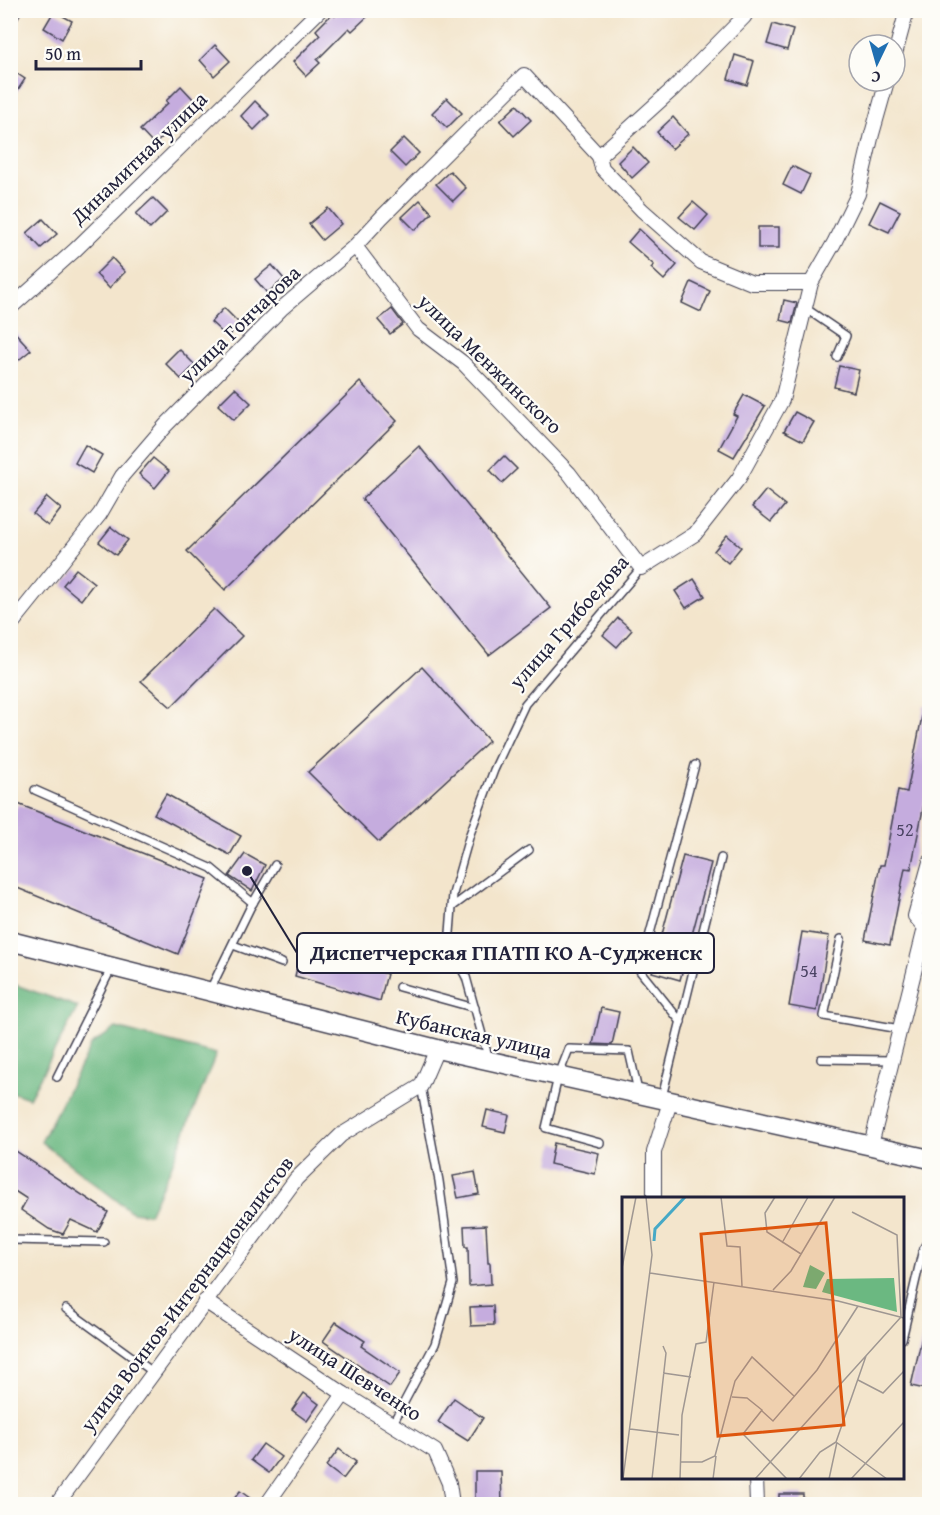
<svg xmlns="http://www.w3.org/2000/svg" width="940" height="1515" viewBox="0 0 940 1515" font-family="'Gentium Book Plus',serif">
<rect width="100%" height="100%" fill="#fdfcf7"/>
<filter id="ink" filterUnits="userSpaceOnUse"><feTurbulence type="fractalNoise" baseFrequency=".0167" numOctaves="2"/><feDisplacementMap in="SourceGraphic" scale="12" xChannelSelector="R" yChannelSelector="G"/><feConvolveMatrix kernelMatrix="1 2 1 2 8 2 1 2 1" color-interpolation-filters="sRGB"/></filter>
<filter id="wash" filterUnits="userSpaceOnUse"><feTurbulence type="fractalNoise" baseFrequency=".008" numOctaves="4" result="noise"/><feDisplacementMap in="SourceGraphic" scale="24" xChannelSelector="R" yChannelSelector="G"/><feGaussianBlur stdDeviation="1.35" result="paint"/><feColorMatrix in="noise" values="0 0 0 0 0 0 0 0 0 0 0 0 0 0 0 0 0 1.4 0 .05"/><feComposite in="paint" operator="in"/></filter>
<g filter="url(#wash)">
<rect width="100%" height="100%" fill="#f3e5cc"/>
<g fill="#6bb881" stroke="#466d5e" stroke-width="1.5">
<path d="M 10,983 L 78,1007 L 29,1098 L 11,1092 Z"/>
<path d="M 116,1028 L 216,1054 L 171,1167 L 149,1214 L 132,1212 L 41,1142 L 91,1045 Z"/>
</g>
<g id="blocks">
<g fill="#c5acde">
<path d="M 341,10 L 362,10 L 368,16 L 352,31 L 349,28 L 317,60 L 320,63 L 306,76 L 293,62 L 320,35 L 316,30 L 333,13 L 335,16 Z"/>
<path d="M 54,11 L 72,21 L 62,39 L 44,28 Z"/>
<path d="M 773,24 L 793,30 L 787,50 L 767,44 Z"/>
<path d="M 215,45 L 230,61 L 214,76 L 200,60 Z"/>
<path d="M 735,55 L 754,61 L 747,85 L 728,79 Z"/>
<path d="M 10,69 L 25,79 L 10,102 Z"/>
<path d="M 181,86 L 194,100 L 166,127 L 170,130 L 154,145 L 140,130 L 168,103 L 166,101 Z"/>
<path d="M 447,98 L 462,113 L 447,128 L 432,113 Z"/>
<path d="M 255,101 L 269,115 L 254,130 L 241,116 Z"/>
<path d="M 517,105 L 531,120 L 514,136 L 500,121 Z"/>
<path d="M 673,117 L 688,134 L 672,149 L 657,132 Z"/>
<path d="M 404,138 L 419,153 L 405,167 L 390,152 Z"/>
<path d="M 633,147 L 648,163 L 632,178 L 618,162 Z"/>
<path d="M 792,166 L 810,175 L 801,194 L 783,185 Z"/>
<path d="M 450,171 L 466,188 L 453,201 L 436,184 Z"/>
<path d="M 153,198 L 167,212 L 150,229 L 136,214 Z"/>
<path d="M 420,200 L 432,213 L 415,230 L 402,217 Z"/>
<path d="M 880,201 L 900,211 L 889,232 L 869,223 Z"/>
<path d="M 693,202 L 708,215 L 695,230 L 679,217 Z"/>
<path d="M 328,208 L 341,224 L 322,240 L 309,224 Z"/>
<path d="M 43,219 L 57,234 L 41,248 L 27,233 Z"/>
<rect x="758" y="227" width="21" height="21"/>
<path d="M 639,229 L 677,265 L 664,280 L 651,268 L 654,265 L 628,242 Z"/>
<path d="M 112,258 L 125,272 L 109,288 L 96,274 Z"/>
<path d="M 272,265 L 284,279 L 267,293 L 255,279 Z"/>
<path d="M 691,282 L 710,291 L 701,312 L 682,303 Z"/>
<path d="M 784,300 L 797,303 L 792,323 L 780,320 Z"/>
<path d="M 224,308 L 240,324 L 227,337 L 211,322 Z"/>
<path d="M 392,309 L 403,324 L 390,334 L 378,320 Z"/>
<path d="M 10,327 L 31,350 L 10,367 Z"/>
<path d="M 179,349 L 195,365 L 181,379 L 165,363 Z"/>
<path d="M 839,366 L 859,370 L 854,392 L 834,387 Z"/>
<path d="M 360,382 L 397,421 L 225,590 L 187,551 Z"/>
<path d="M 235,388 L 251,403 L 234,420 L 218,405 Z"/>
<path d="M 744,395 L 765,406 L 734,457 L 719,449 L 737,416 L 733,414 Z"/>
<path d="M 795,412 L 814,422 L 803,441 L 784,431 Z"/>
<path d="M 85,445 L 102,455 L 92,473 L 75,463 Z"/>
<path d="M 419,446 L 551,608 L 489,655 L 362,499 Z"/>
<path d="M 504,456 L 517,469 L 502,483 L 490,470 Z"/>
<path d="M 153,458 L 169,471 L 155,488 L 139,474 Z"/>
<path d="M 766,490 L 785,505 L 771,522 L 752,507 Z"/>
<path d="M 47,497 L 61,509 L 48,526 L 33,514 Z"/>
<path d="M 111,527 L 128,540 L 116,555 L 99,542 Z"/>
<path d="M 727,535 L 741,547 L 728,563 L 714,551 Z"/>
<path d="M 76,569 L 94,583 L 81,600 L 63,585 Z"/>
<path d="M 694,579 L 705,596 L 686,608 L 675,591 Z"/>
<path d="M 214,609 L 242,636 L 171,707 L 141,681 Z"/>
<path d="M 618,618 L 632,630 L 617,647 L 603,635 Z"/>
<path d="M 422,667 L 489,741 L 379,842 L 308,772 Z"/>
<path d="M 924,706 L 930,707 L 930,794 L 926,794 L 911,869 L 905,868 L 890,945 L 865,940 L 880,865 L 884,865 L 898,790 L 907,792 Z"/>
<path d="M 166,794 L 241,836 L 230,855 L 154,814 Z"/>
<path d="M 18,804 L 208,879 L 178,954 L 10,885 L 10,820 Z"/>
<path d="M 245,854 L 265,865 L 252,891 L 229,876 Z"/>
<path d="M 683,856 L 711,863 L 680,980 L 652,972 Z"/>
<path d="M 802,932 L 829,936 L 817,1011 L 789,1006 Z"/>
<path d="M 302,948 L 387,974 L 380,1001 L 295,976 Z"/>
<path d="M 601,1008 L 619,1012 L 612,1045 L 593,1044 Z"/>
<path d="M 487,1110 L 509,1115 L 505,1132 L 483,1127 Z"/>
<path d="M 554,1143 L 599,1153 L 595,1174 L 550,1164 Z"/>
<path d="M 10,1147 L 108,1212 L 97,1232 L 71,1220 L 63,1234 L 49,1229 L 21,1210 L 27,1199 L 10,1188 Z"/>
<path d="M 475,1172 L 479,1194 L 458,1198 L 453,1176 Z"/>
<path d="M 486,1225 L 488,1263 L 490,1263 L 491,1284 L 469,1286 L 468,1247 L 465,1247 L 464,1226 Z"/>
<path d="M 493,1306 L 494,1325 L 471,1326 L 470,1307 Z"/>
<path d="M 336,1322 L 365,1341 L 361,1346 L 400,1373 L 390,1387 L 323,1341 Z"/>
<path d="M 925,1324 L 930,1325 L 930,1390 L 911,1386 Z"/>
<path d="M 304,1393 L 319,1404 L 307,1421 L 292,1410 Z"/>
<path d="M 454,1398 L 483,1418 L 468,1441 L 438,1422 Z"/>
<path d="M 263,1444 L 281,1457 L 269,1473 L 251,1460 Z"/>
<path d="M 339,1449 L 356,1462 L 343,1479 L 326,1466 Z"/>
<path d="M 475,1471 L 501,1471 L 502,1504 L 475,1504 Z"/>
<path d="M 240,1491 L 258,1504 L 230,1504 Z"/>
<rect x="779" y="1494" width="24" height="10"/>
</g>
</g>
</g>
<g filter="url(#ink)">
<use href="#blocks" fill-opacity="0" stroke="#413f51" stroke-width="1.5"/>
<g fill="none" stroke-linecap="round" stroke-linejoin="round">
<defs>
<g id="service">
<path d="M 805,308 L 846,336 L 837,357"/>
<path d="M 35,790 L 211,868 L 253,903"/>
<path d="M 452,907 L 529,850"/>
<path d="M 841,939 L 824,1016 L 900,1029"/>
<path d="M 233,945 L 282,963"/>
<path d="M 399,987 L 475,1008"/>
<path d="M 210,990 L 250,908 L 275,865"/>
<path d="M 681,1022 L 640,971 L 695,765"/>
<path d="M 821,1059 L 892,1060"/>
<path d="M 489,1060 L 466,977 L 449,946 L 453,894 L 470,834 L 494,770 L 525,704 L 641,568"/>
<path d="M 57,1077 L 111,969"/>
<path d="M 662,1097 L 721,858"/>
<path d="M 600,1143 L 546,1128 L 558,1077 L 569,1049 L 629,1051 L 638,1091"/>
<path d="M 10,1240 L 104,1242"/>
<path d="M 66,1309 L 153,1372"/>
<path d="M 902,1339 L 923,1249 L 930,1238"/>
<path d="M 392,1425 L 435,1344 L 453,1283 L 439,1181 L 421,1086"/>
</g>
<g id="minor">
<path d="M 748,10 L 744,17 L 674,88 L 599,156 L 602,168 L 642,210 L 701,262 L 752,283 L 811,283"/>
<path d="M 10,17 L 14,10"/>
<path d="M 895,54 L 907,10"/>
<path d="M 355,246 L 418,329 L 463,363 L 569,473 L 641,568 L 695,534 L 739,478 L 782,400 L 811,283 L 834,243 L 858,194 L 872,134 L 887,81"/>
<path d="M 10,308 L 75,250 L 320,10"/>
<path d="M 10,626 L 100,514 L 122,476 L 165,426 L 281,309 L 355,246 L 382,217 L 524,75 L 599,156"/>
<path d="M 871,1145 L 925,928 L 915,916 L 930,862"/>
<path d="M 654,1198 L 654,1152 L 670,1102"/>
<path d="M 205,1301 L 344,1394 L 435,1451 L 449,1483 L 452,1504"/>
<path d="M 756,1478 L 757,1504"/>
<path d="M 57,1504 L 296,1179 L 341,1135 L 421,1086 L 437,1049"/>
<path d="M 267,1504 L 344,1394"/>
</g>
<path id="tertiary" d="M 10,941 L 437,1049 L 930,1159"/>
</defs>
<use href="#service" stroke="#413f51" stroke-width="10"/>
<use href="#minor" stroke="#413f51" stroke-width="16"/>
<use href="#tertiary" stroke="#413f51" stroke-width="21"/>
<use href="#service" stroke="#fff" stroke-width="7"/>
<use href="#minor" stroke="#fff" stroke-width="14"/>
<use href="#tertiary" stroke="#fff" stroke-width="18"/>
</g>
</g>
<g text-anchor="middle" stroke-width="4.5" stroke-linejoin="round" paint-order="stroke">
<g font-size="18" fill="#4b4464">
<text x="905" y="836">52</text>
<text x="809" y="977">54</text>
</g>
<g font-size="21" fill="#22223b" stroke="#fdfcf7">
<text transform="translate(139 158) rotate(-44)" y="7">Динамитная улица</text>
<text transform="translate(240 324) rotate(-44)" y="7">улица Гончарова</text>
<text transform="translate(490 364) rotate(44)" y="7">улица Менжинского</text>
<text transform="translate(569 622) rotate(-49)" y="7">улица Грибоедова</text>
<text transform="translate(474 1034) rotate(13)" y="7">Кубанская улица</text>
<text transform="translate(187 1294) rotate(-53)" y="7">улица Воинов-Интернационалистов</text>
<text transform="translate(355 1374) rotate(33)" y="7">улица Шевченко</text>
</g>
</g>
<g transform="translate(622 1197)">
<rect width="282" height="282" fill="#f3e5cc"/>
<path d="M 188,68 L 203,76 L 194,92 L 181,90 ZM 272,81 L 275,115 L 200,95 L 205,82 Z" fill="#6bb881"/>
<path fill="none" stroke="#46a9c6" stroke-width="3" d="M 32,44 L 33,32 L 63,0"/>
<path fill="none" stroke="#9f9792" stroke-width="1.5" d="M 99,0 L 105,49 L 118,50 L 120,89M 153,0 L 143,16 L 145,35 L 179,57M 160,46 L 186,0M 0,71 L 14,0M 28,76 L 216,104 L 282,121M 151,93 L 169,74 L 213,0M 41,176 L 69,180M 236,183 L 261,196 L 282,174M 110,200 L 125,201 L 140,213 L 121,237 L 165,282M 140,214 L 151,224 L 195,173 L 236,109M 8,232 L 57,238M 214,245 L 244,159M 214,245 L 265,282M 58,265 L 80,265 L 93,259 L 113,184 L 130,160 L 172,199M 1,282 L 30,58 L 24,0M 30,282 L 44,156 L 41,149M 58,282 L 60,218 L 74,147 L 84,145 L 92,85M 91,282 L 94,259M 133,282 L 279,120 L 275,38 L 230,15M 177,282 L 198,255 L 214,245M 207,282 L 215,245M 229,282 L 282,225"/>
<path fill="#de560e" fill-opacity="0.15" stroke="#de560e" stroke-width="3" d="M 204,26 L 222,228 L 96,239 L 79,37 Z"/>
<rect width="282" height="282" fill="none" stroke="#22223b" stroke-width="3"/>
</g>
<path fill="none" stroke="#22223b" stroke-width="2" d="M247 871L297 953"/>
<circle fill="#22223b" stroke="#fdfcf7" stroke-width="2" cx="247" cy="871" r="6"/>
<rect fill="#fdfcf7" stroke="#22223b" stroke-width="2" x="297" y="933" width="417" height="40" rx="6"/>
<g font-size="22" text-anchor="middle" font-weight="bold" fill="#22223b">
<text x="506" y="960">Диспетчерская ГПАТП КО А-Судженск</text>
</g>
<rect width="940" height="1515" fill="none" stroke="#fdfcf7" stroke-width="36"/>
<g transform="translate(877 63) rotate(185)"><circle r="28" fill="#fdfcf7" stroke="#a5a5ac" stroke-width="1.5"/>
<path d="M0-4.5L10 22L0 15L-10 22Z" fill="#1f6fb2"/>
<text y="-9" font-size="16" font-weight="bold" text-anchor="middle" fill="#22223b">С</text>
</g>
<path d="M36 60v9h105v-9" fill="none" stroke="#22223b" stroke-width="3"/>
<text x="45" y="60" font-size="18" fill="#22223b" stroke="#fdfcf7" stroke-width="4.5" paint-order="stroke">50 m</text>
</svg>
